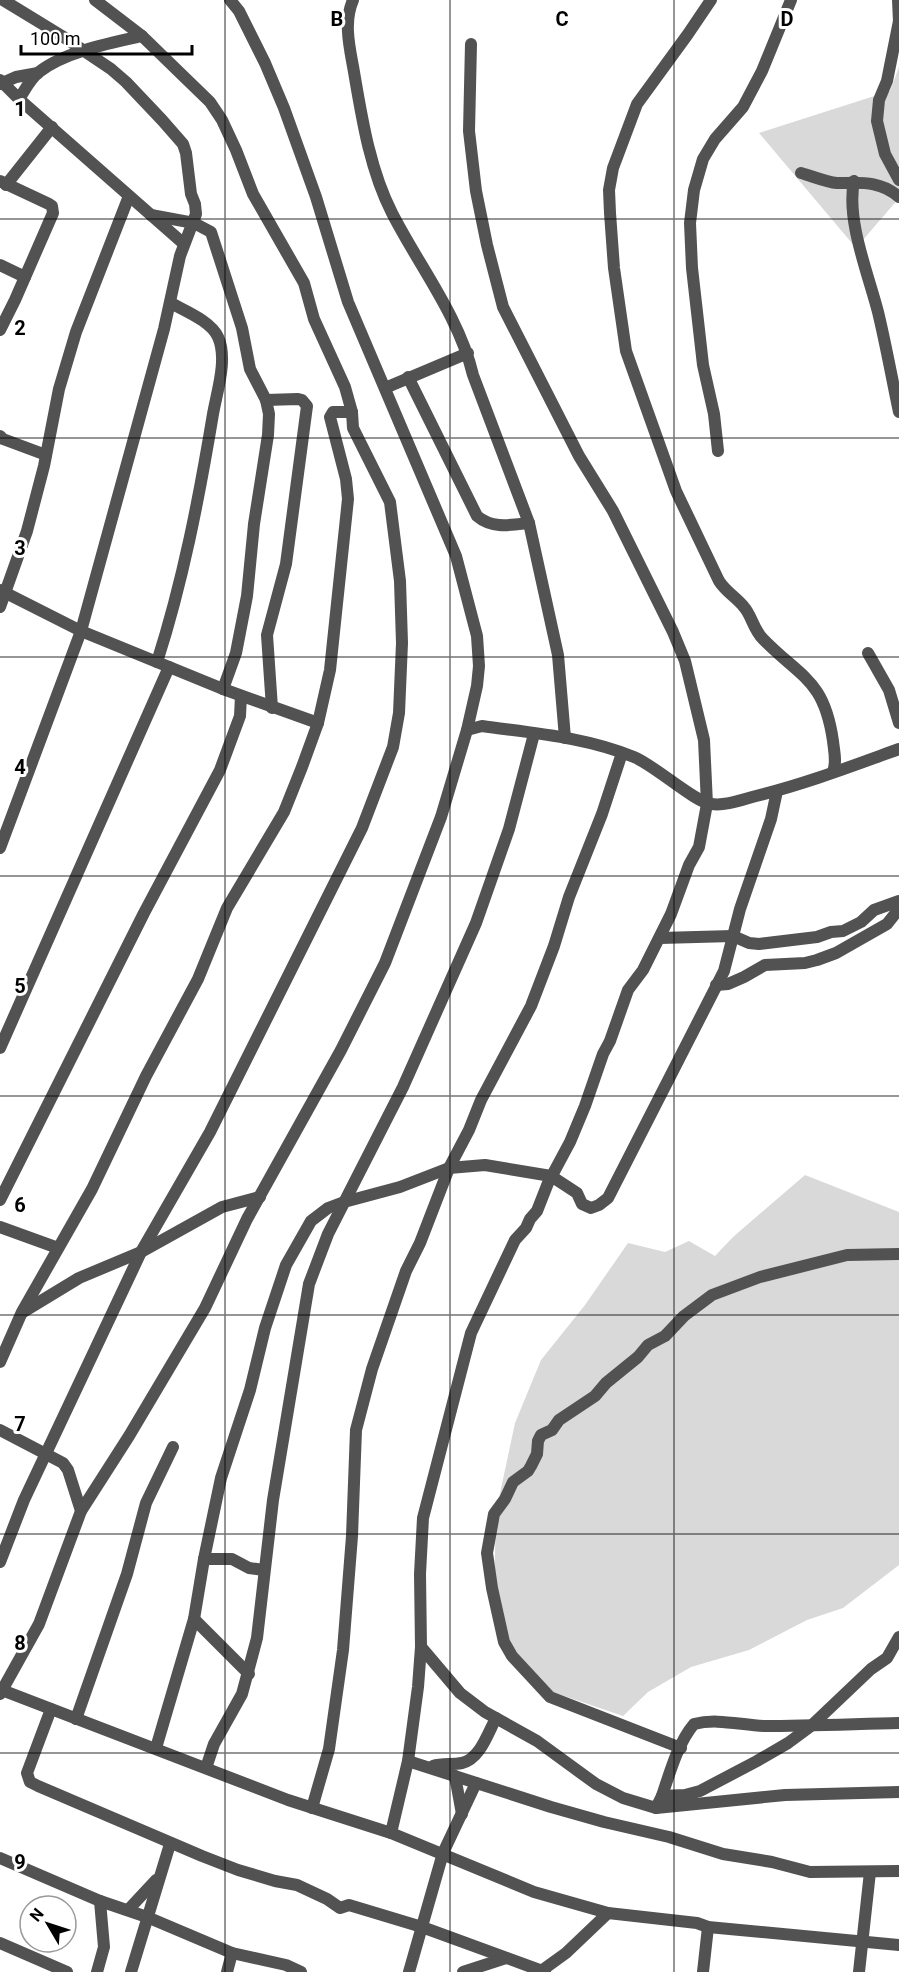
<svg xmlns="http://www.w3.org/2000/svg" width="899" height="1972" viewBox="0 0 899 1972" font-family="Roboto,sans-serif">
<rect width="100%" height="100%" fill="#fff"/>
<g fill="#d9d9d9">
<path d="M 899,67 L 899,198 L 856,248 L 759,133 L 890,91 Z"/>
<path d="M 805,1175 L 899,1212 L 899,1565 L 843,1608 L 807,1620 L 749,1650 L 691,1667 L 648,1692 L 623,1716 L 544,1689 L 499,1629 L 494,1594 L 496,1512 L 515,1423 L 541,1360 L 585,1305 L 628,1243 L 665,1252 L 689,1241 L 715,1256 L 733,1237 Z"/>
</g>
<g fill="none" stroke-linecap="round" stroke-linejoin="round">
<g stroke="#525252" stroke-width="12">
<path d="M 230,0 L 239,11 L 265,63 L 284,108 L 316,197 L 348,302 L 456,556 L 477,636 L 479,666 L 477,686 L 467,730"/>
<path d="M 353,0 C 343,23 350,49 354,72 C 362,119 370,170 392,213 C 419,266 459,316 473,375 L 529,523 L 558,655 L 565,738"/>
<path d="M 711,0 L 688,34 L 637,104 L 613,168 L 609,190 L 610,213 L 614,268 L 626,351 L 676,491 L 719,581 C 726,592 737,598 744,607 C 752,616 753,629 763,639 C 801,678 824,679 833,741 C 834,751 837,762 833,772"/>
<path d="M 898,0 L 899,22"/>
<path d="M 899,21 L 887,81 L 879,100 L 877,121 L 885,154 L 899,180"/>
<path d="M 0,80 L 19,99 L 184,244"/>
<path d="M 0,84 L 16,77 L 38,73"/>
<path d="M 19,99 C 25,90 30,79 39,72 C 64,52 110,43 142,36"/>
<path d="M 801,173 C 812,176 826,182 837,183 C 860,183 880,180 899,197"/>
<path d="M 0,181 L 49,204 L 52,206 L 53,213 L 15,300 L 0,330"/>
<path d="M 854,181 C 846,220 868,273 878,312 C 886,345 892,379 899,412"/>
<path d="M 6,185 L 52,127"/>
<path d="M 151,215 L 194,223 L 211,232 L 242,328 L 250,369 L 266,400 L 269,414 L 268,435 L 254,524 L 247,596 L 236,653 L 223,689"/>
<path d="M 0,265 L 25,277"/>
<path d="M 408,377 L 477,516 C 492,529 511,525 529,523"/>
<path d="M 385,388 L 468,353"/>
<path d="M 266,400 L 298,399 L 302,400 L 307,406 L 286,564 L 267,635 L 272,708"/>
<path d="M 0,436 L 3,439 L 46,455"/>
<path d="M 718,451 L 714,414 L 703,365 L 692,268 L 690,223 L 694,190 L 703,159 L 715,139 L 743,107 L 762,71 L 791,0"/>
<path d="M 0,590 L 81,631 L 223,689 L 318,723"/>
<path d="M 0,607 L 27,531 L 44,466 L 59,389 L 76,332 L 129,196"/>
<path d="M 868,653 L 889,690 L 899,723"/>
<path d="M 157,662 C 183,581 199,498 213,414 C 217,391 228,359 218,337 C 211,321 185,311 171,303"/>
<path d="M 0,848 L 81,631 L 164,329 L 180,256 L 196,214 L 195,204 L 191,194 L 186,153 L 183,144 L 162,120 L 126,82 L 111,69 L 62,36 L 3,0"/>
<path d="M 660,938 L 733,936 L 749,943 L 759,944 L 817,937 L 831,932 L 843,931 L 861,922 L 874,910 L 899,901"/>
<path d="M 716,985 L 728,984 L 744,977 L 765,965 L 805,963 L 817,960 L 836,953 L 887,924 L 899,909"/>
<path d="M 0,1048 L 169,667"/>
<path d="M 0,1200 L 144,913 L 220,770 L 240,716 L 241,696"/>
<path d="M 0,1227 L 58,1248"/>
<path d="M 23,1312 L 79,1278 L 141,1252 L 222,1207 L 260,1197"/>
<path d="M 0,1362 L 22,1312 L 92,1189 L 146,1076 L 198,979 L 227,908 L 284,812 L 302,767 L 318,723 L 330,670 L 348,499 L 346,479 L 330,417 L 333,412 L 352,412"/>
<path d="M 0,1430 L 63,1463 L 68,1470 L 81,1511"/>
<path d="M 204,1559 L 232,1559 L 249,1568 L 264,1570"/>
<path d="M 0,1562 L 24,1500 L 141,1252 L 210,1132 L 362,828 L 393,747 L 399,713 L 402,643 L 400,581 L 390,502 L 353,428 L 352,412 L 345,387 L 314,319 L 304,283 L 253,194 L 236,150 L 222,120 L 210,102 L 142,36 L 95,0"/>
<path d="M 194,1619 L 249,1674"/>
<path d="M 421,1647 L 460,1693 L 485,1712 L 537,1741 L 596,1784 L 623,1798 L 656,1808 L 785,1795 L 899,1792"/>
<path d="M 2,1690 L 288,1800 L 391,1833 L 534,1892 L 608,1913 L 697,1923 L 708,1927 L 899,1945"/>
<path d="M 0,1694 L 39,1624 L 81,1511 L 129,1436 L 205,1308 L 247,1219 L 341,1050 L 385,963 L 441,817 L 467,730 L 482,726 C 532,733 586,737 634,757 C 654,765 696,803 711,804 C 726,806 741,800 756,796 C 805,784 852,766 899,749"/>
<path d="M 51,1709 L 27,1773 L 30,1782 L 38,1786 L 202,1856 L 238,1870 L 275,1881 L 297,1885 L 327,1899 L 340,1908 L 349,1905 L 422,1927 L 545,1972"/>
<path d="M 76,1719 L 127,1574 L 146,1503 L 173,1447"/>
<path d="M 156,1748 L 194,1619 L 204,1559 L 221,1478 L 250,1390 L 265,1328 L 286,1265 L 311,1221 L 328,1208 L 344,1202 L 400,1187 L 449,1168 L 485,1165 L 551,1176 L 577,1193 L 582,1204 L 591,1208 L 599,1205 L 608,1198 L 724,971 L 740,909 L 771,819 L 777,791"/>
<path d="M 681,1748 L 550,1697 L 512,1656 L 504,1642 L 492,1588 L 487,1553 L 494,1514 L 505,1499 L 513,1482 L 528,1471 L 531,1466 L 537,1454 L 538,1441 L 541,1435 L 552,1430 L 559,1420 L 595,1396 L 606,1383 L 638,1357 L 648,1345 L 665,1336 L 684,1316 L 712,1295 L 760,1277 L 847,1255 L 899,1254"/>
<path d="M 408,1761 L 551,1807 L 604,1822 L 669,1837 L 723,1854 L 772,1862 L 810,1872 L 899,1871"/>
<path d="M 433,1766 C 442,1763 452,1765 462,1763 C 480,1759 488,1733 496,1718"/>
<path d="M 206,1768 L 214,1744 L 242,1694 L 257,1638 L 273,1500 L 309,1284 L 328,1234 L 403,1087 L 476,923 L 509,829 L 534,734"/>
<path d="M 455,1776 L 462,1814"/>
<path d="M 662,1796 C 670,1772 678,1743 694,1724 C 717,1718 740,1725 764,1726 C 809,1726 854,1724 899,1723"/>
<path d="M 312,1808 L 329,1749 L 343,1650 L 352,1536 L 356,1430 L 372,1369 L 406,1271 L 420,1243 L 449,1168 L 469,1130 L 481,1100 L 531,1006 L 554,946 L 569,897 L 602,814 L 622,753"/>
<path d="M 656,1808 L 662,1796 L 685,1795 L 700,1791 L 757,1761 L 788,1743 L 811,1726 L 871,1669 L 887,1658 L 899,1637"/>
<path d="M 391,1833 L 408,1761 L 418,1687 L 421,1647 L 420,1574 L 423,1518 L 471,1333 L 515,1240 L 526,1228 L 530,1219 L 537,1211 L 548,1183 L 570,1142 L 585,1106 L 603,1054 L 610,1041 L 628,990 L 643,970 L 671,914 L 689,865 L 699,847 L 707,804 L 704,740 L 685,661 L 673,632 L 613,511 L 579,456 L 503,307 L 487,245 L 476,191 L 469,131 L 471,44"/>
<path d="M 0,1858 L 100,1901 L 147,1917 L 232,1953 L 286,1965 L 301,1972"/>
<path d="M 128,1910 L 156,1880"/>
<path d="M 0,1943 L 67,1972"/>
<path d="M 541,1971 L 566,1953 L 608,1913"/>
<path d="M 97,1972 L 104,1947 L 100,1901"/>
<path d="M 131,1972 L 170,1844"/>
<path d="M 227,1972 L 232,1953"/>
<path d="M 409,1972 L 443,1853 L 476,1783"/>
<path d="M 463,1972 L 506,1958"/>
<path d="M 703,1972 L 708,1927"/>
<path d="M 859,1972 L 870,1872"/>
</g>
</g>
<path fill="none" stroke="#000" stroke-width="1.5" stroke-opacity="0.55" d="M 225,0 L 225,1972M 450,0 L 450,1972M 674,0 L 674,1972M 0,219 L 899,219M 0,438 L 899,438M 0,657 L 899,657M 0,876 L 899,876M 0,1096 L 899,1096M 0,1315 L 899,1315M 0,1534 L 899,1534M 0,1753 L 899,1753"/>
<g font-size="20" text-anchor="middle" font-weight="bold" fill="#000" stroke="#fff" stroke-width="6" stroke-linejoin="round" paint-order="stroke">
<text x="337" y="26">B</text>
<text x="562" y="26">C</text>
<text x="787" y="26">D</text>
<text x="20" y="116">1</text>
<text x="20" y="335">2</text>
<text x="20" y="555">3</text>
<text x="20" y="774">4</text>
<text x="20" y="993">5</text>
<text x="20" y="1212">6</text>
<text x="20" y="1431">7</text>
<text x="20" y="1650">8</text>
<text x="20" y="1869">9</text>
</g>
<g transform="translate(48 1924) rotate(309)"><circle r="28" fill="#ffffff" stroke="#999999" stroke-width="1.5"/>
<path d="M0-4.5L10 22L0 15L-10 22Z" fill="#000000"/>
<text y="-9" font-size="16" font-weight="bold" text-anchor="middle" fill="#000000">N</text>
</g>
<path d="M21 45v9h171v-9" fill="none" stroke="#000000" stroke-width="3"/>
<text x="30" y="45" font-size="18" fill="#000000" stroke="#ffffff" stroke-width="4.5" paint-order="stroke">100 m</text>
</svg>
